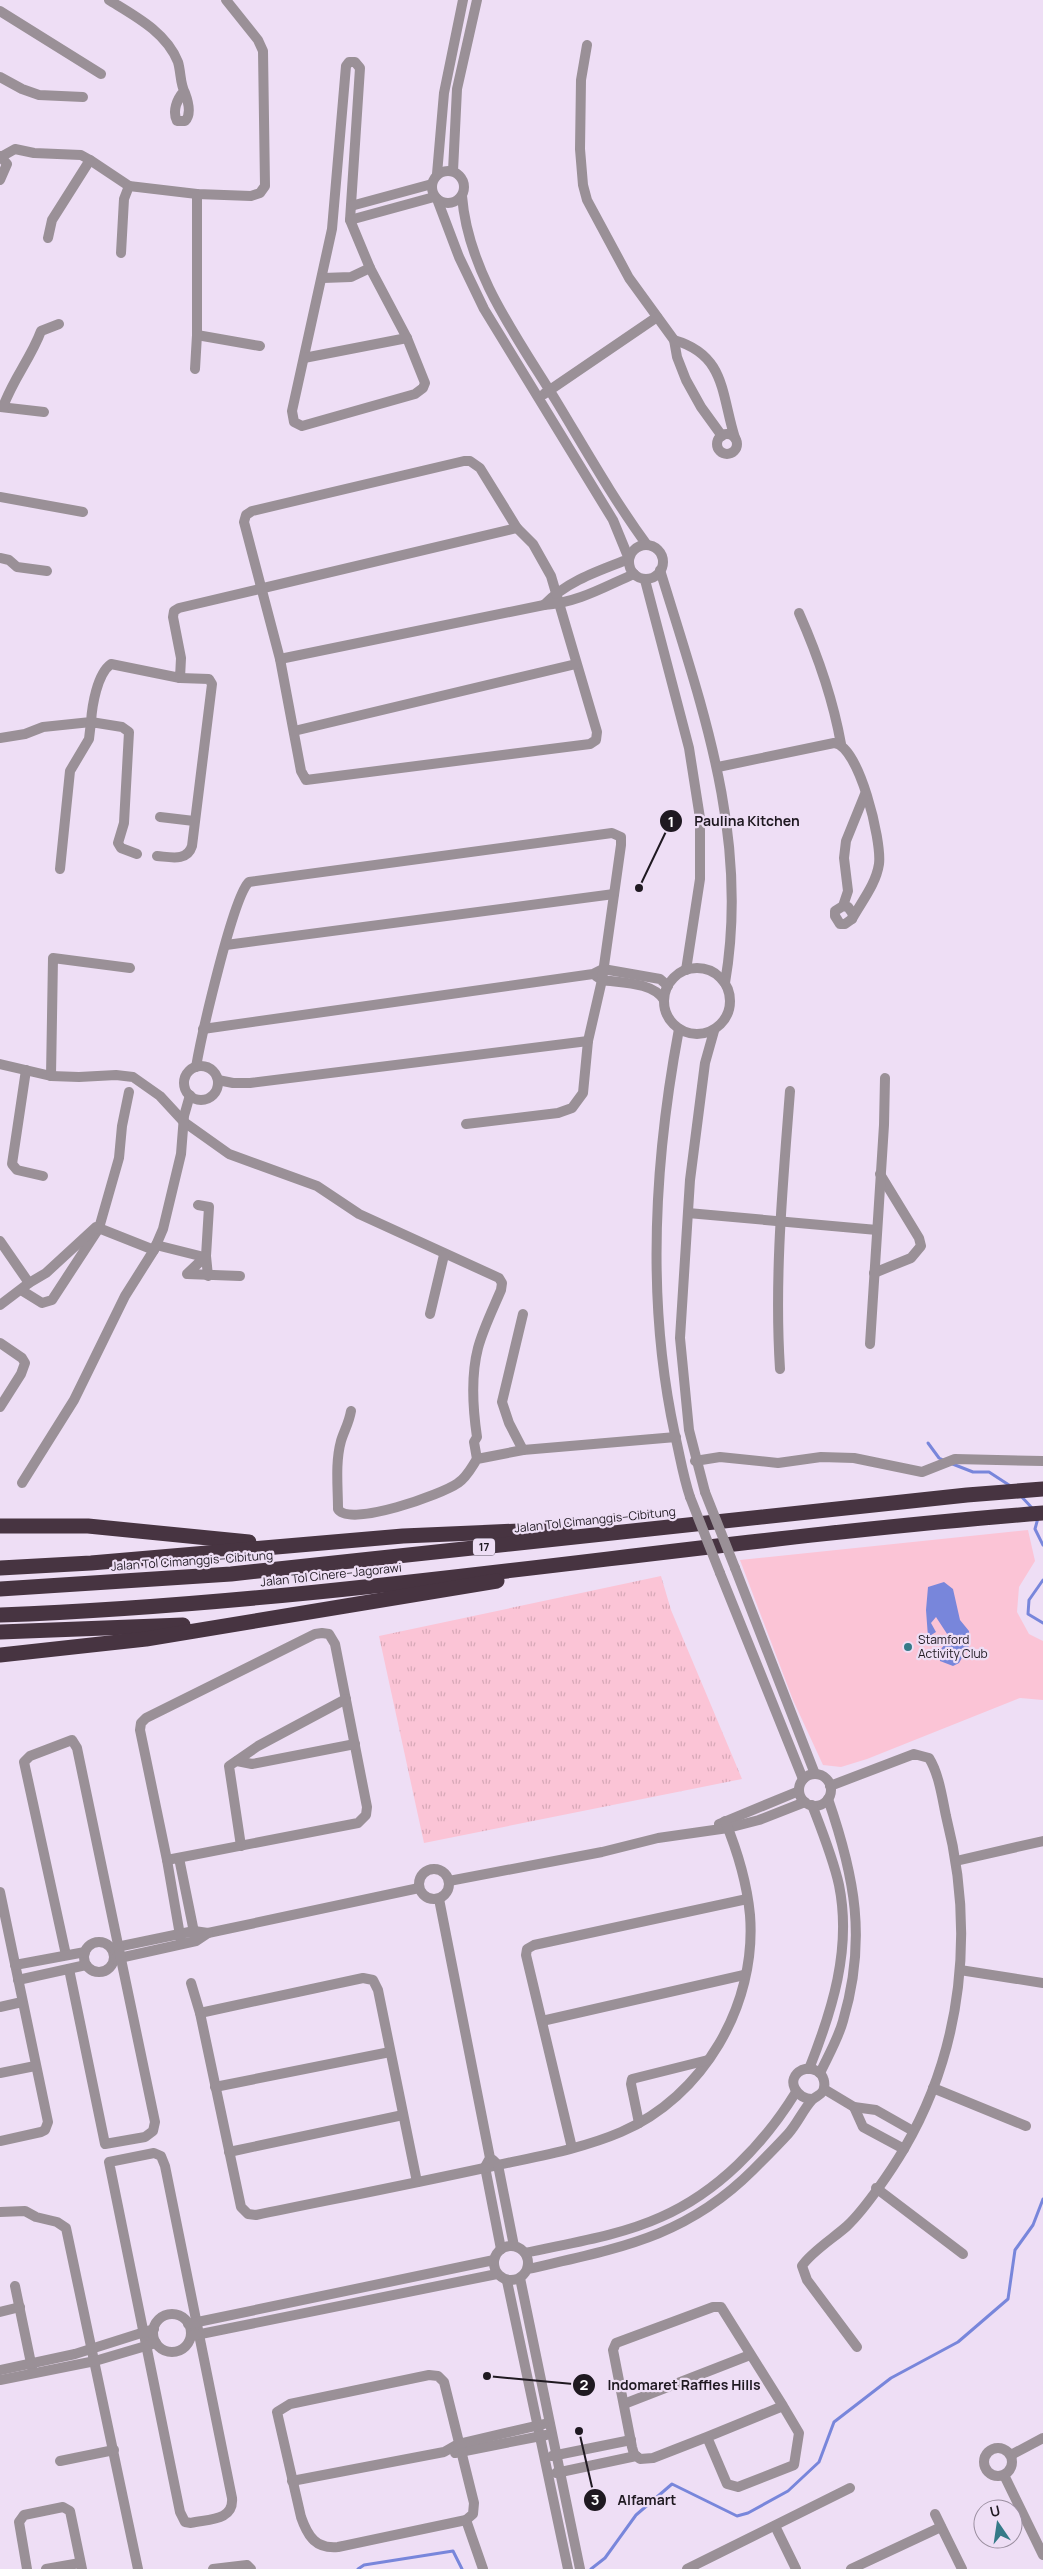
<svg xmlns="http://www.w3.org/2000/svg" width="1043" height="2569" viewBox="0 0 1043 2569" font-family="Manrope,sans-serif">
<defs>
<pattern id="grass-tufts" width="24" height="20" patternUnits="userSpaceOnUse" patternTransform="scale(1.25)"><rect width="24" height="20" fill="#fbc4d6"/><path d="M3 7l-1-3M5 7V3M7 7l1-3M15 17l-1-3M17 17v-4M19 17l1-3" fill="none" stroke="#d7a8b7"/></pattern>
</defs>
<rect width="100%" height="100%" fill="#eedef5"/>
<path fill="url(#grass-tufts)" d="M 661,1576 L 671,1610 L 742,1779 L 424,1843 L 379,1636 Z"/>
<path fill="#fbc4d6" d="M 1028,1530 L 1035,1561 L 1019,1587 L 1017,1612 L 1029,1634 L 1043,1641 L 1043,1700 L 1020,1698 L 867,1759 L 841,1767 L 823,1765 L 793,1700 L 740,1560 Z"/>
<path fill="#7886db" d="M 944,1582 L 953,1589 L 960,1620 L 969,1631 L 970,1644 L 959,1663 L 953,1666 L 940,1661 C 938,1650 942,1646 951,1640 L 936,1617 L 931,1623 L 936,1632 L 928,1637 L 926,1610 L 928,1587 Z"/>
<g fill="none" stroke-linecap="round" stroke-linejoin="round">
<g stroke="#7886db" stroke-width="3">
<path d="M 928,1443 L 939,1458 L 945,1461"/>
<path d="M 950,1463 L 973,1472 L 989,1472 L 1012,1487"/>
<path d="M 1020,1495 L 1033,1509"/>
<path d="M 1038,1518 L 1035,1529 L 1043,1545"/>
<path d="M 1043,1580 L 1029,1600 L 1028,1614 L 1043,1623"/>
<path d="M 358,2569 L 364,2565 L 453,2551 L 462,2569"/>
<path d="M 591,2569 L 605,2558 L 636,2515 L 672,2484 L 737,2516 L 748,2513 L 788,2491 L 819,2462 L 834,2422 L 891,2378 L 958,2342 L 1008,2299 L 1015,2250 L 1033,2225 L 1043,2199"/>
</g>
<g stroke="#9a9097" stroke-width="10">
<path d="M 109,0 C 135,16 166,32 178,62 C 181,72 180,84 185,93 C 188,101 192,114 185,121 L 177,121 C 172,111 177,99 184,91"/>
<path d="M 0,11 L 101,74"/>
<path d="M 587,45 L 581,80 L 580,149 L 583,185 L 587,200 L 629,278 L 674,340 L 677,357 L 686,380 L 701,407 L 722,436"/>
<path d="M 355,62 L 360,68 L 350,220 L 370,268 L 407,338 L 425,383 L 423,388 L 415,394 L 302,426 L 294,422 L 292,411 L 332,229 L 346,66 L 349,62 Z"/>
<path d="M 0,77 L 22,89 L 39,95 L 83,97"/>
<path d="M 0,156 L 7,164 L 0,180"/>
<path d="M 1,157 L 15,149 L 34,153 L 81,155 L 90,160 L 52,220 L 48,238"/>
<path d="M 90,160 L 129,186"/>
<circle cx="448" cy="187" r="16"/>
<path d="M 453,171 L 457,89 L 477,0"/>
<path d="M 437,174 L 444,93 L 463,0"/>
<path d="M 462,196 C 468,273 519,340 558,404 C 587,452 614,500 647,545"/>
<path d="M 437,199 L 459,257 L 484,309 L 613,520 L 629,559 C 598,571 567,581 544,605"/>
<path d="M 351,206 L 432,184"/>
<path d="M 350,220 L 434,197"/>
<path d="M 121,253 L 124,199 L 129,186 L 197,194 L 251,196 L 260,193 L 265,186 L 263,51 L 258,40 L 226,0"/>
<path d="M 323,278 L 351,277 L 370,268"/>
<path d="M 197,335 L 260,346"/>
<path d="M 674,340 C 726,355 721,394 735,438"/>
<path d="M 304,358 L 407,338"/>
<path d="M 195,369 L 197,335 L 197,194"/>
<path d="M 544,394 L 657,317"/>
<path d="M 0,407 L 44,412"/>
<path d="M 3,407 C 13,379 31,358 41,331 L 59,324"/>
<circle cx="727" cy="444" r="10"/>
<path d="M 464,461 L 470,461 L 480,468 L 517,528 L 533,544 L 551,576 L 597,732 L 596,740 L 590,744 L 306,780 L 301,771 L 280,659 L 244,522 L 246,515 L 252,511 Z"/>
<path d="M 0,497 L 83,512"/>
<circle cx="646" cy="562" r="17"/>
<path d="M 0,558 L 9,560 L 17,567 L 47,571"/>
<path d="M 660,570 C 702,707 750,837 725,983"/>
<path d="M 645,580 L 689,748 L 700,818 L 700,879 L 686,970"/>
<path d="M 799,613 C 818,656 833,699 841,744"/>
<path d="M 280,659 L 544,605 C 577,603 604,587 634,574"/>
<path d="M 294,731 L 576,664"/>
<path d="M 0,738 L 25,734 L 43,727 L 91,722 C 92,706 97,674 111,664 L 180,678 L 181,658 L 173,617 L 174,611 L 179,608 L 517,528"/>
<path d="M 718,767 L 834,743 C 859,745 882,841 879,864 C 876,884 862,901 852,919"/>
<path d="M 160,817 L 194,821"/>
<path d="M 157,856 C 170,857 187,862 192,846 L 212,684 L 209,679 L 180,678"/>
<path d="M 60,869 L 70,771 L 89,739 L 91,722 L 122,727 L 129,732 L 124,823 L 118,843 L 121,848 L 137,854"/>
<path d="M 843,906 L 848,907 L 853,914 L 852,919 L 845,924 L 840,924 L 835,916 L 835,911 L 843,906 L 848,891 L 844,858 L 846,841 L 865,794"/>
<path d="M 226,945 L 614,894"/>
<circle cx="697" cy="1001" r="33"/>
<path d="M 596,976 L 602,980 C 622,983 653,982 664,1000"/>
<path d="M 203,1029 L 593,974 L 603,969 L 660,979 L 668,986"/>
<path d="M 679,1029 C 654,1162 646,1302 675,1435 C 680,1456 683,1476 690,1497"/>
<path d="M 0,1064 L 51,1076 L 79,1077 L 116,1075 L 133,1077 L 160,1096 L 184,1122 L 229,1154 L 317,1186 L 359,1214 L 499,1278 L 502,1283 L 501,1290 C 493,1309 483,1329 478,1348 C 471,1375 473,1410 477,1437 L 474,1442 L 477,1459"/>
<circle cx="201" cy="1083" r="17"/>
<path d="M 196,1067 C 201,1038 233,896 249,882 L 612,833 L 621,837 L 621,845 L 602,980 L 588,1041 L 583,1093 L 572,1108 L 558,1113 L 466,1124"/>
<path d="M 26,1070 L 12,1164 L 17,1170 L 43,1176"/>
<path d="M 51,1076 L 53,958 L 130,968"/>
<path d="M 218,1080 L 233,1083 L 250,1083 L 588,1041"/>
<path d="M 198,1205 L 209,1207 L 206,1256 L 208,1276"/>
<path d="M 688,1213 L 877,1230"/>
<path d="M 0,1241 L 29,1283"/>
<path d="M 156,1245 L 204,1257"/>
<path d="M 206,1256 L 187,1274 L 240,1276"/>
<path d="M 874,1273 L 911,1258 L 921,1246 L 919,1238 L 880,1174"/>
<path d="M 21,1290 L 42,1303 L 52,1300 L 99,1228 L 119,1158 L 122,1126 L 129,1092"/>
<path d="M 0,1305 L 29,1283 L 46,1273 L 96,1227 L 154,1250"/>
<path d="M 430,1314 L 444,1255"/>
<path d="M 0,1343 L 22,1358 L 25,1363 L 21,1374 L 0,1407"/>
<path d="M 870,1344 L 884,1125 L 885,1078"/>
<path d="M 780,1369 C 774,1276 783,1183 790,1091"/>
<path d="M 351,1411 C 349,1423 344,1431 341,1441 C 335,1463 338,1487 338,1509 C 349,1528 443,1494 458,1483 C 467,1477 471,1468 477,1459 L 523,1450 L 676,1437"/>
<path d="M 523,1450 L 509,1423 L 502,1402 L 523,1314"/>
<path d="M 695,1461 L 720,1457 L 778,1463 L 821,1457 L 854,1458 L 922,1472 L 955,1459 L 1043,1461"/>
<path d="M 22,1483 L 74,1400 L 125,1296 L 154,1250 L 163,1229 L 181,1154 L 184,1116 L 190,1095"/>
<path d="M 705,1492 L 689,1430 L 680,1338 L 690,1180 L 705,1063 L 714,1031"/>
<path d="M 735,1568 L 815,1774"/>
<path d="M 720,1573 L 803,1779"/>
<path d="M 322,1633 L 329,1634 L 335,1644 L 367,1807 L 366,1815 L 358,1823 L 167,1860 L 140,1730 L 141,1723 L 146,1718 L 315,1634 Z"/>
<path d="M 237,1761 L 252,1764 L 355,1744"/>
<circle cx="815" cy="1790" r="16"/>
<path d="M 830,1786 L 914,1754 L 929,1758 C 939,1774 942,1797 946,1816 C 975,1929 963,2048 904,2149 C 891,2171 865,2209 847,2226 C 835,2237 811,2252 802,2266 L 807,2280 L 857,2347"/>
<path d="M 719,1824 L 799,1791"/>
<path d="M 241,1846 L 229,1766 L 258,1746 L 346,1699"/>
<path d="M 179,1858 L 195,1937"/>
<path d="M 167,1860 L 181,1941"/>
<path d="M 956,1861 L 1043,1841"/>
<circle cx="434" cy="1884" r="15"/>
<path d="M 449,1881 L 602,1852 L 658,1838 L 728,1828 L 759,1820 L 805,1802"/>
<path d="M 0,1892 L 48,2122 L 45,2130 L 41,2132 L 0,2141"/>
<path d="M 439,1899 L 490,2158 L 485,2167 L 501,2249"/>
<path d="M 208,1933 L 419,1888"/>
<circle cx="99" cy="1957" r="15"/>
<path d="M 112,1948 L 194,1931 L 208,1933 L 196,1941 L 115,1959"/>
<path d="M 66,1955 L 24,1762 L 30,1756 L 72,1740 L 77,1748 L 155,2122 L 153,2131 L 145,2137 L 105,2144 L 69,1969"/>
<path d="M 15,1965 L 85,1952"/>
<path d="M 960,1970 L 1043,1983"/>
<path d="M 18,1980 L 86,1965"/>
<path d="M 191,1983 L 200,2013 L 241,2207 L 248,2214 L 256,2215 C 334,2199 411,2184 489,2167 C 533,2157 579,2150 621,2132 C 703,2097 757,2005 750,1915 C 747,1884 737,1850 725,1821"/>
<path d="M 0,2007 L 22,2002"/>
<path d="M 200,2013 L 363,1978 L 373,1980 L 378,1990 L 417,2182"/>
<path d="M 542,2021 L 744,1975"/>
<path d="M 809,2069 C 832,2011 852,1949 839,1885 C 833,1858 822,1831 812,1805"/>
<path d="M 0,2073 L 35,2066"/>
<path d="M 820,2073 C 828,2056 838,2039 843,2021 C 867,1940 855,1877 828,1799"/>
<path d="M 215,2087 L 390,2052"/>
<path d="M 933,2088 L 1026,2126"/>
<path d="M 824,2089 L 854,2107 L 876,2110 L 913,2131"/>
<path d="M 854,2107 L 863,2127 L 904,2149"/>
<path d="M 639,2123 L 631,2084 L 632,2079 L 708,2060"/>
<path d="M 572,2148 L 526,1955 L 527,1949 L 534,1945 L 747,1899"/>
<path d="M 229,2152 L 403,2115"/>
<path d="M 154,2153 L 161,2156 L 165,2166 L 232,2498 C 234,2521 208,2519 191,2523 L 185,2522 L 180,2512 L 109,2162 Z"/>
<path d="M 493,2160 L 498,2165 L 514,2246"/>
<path d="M 876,2188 L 963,2254"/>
<path d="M 0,2212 L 25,2211 L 36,2217 L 57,2222 L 66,2228 L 138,2569"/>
<circle cx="511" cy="2263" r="17"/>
<path d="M 525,2253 C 570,2243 619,2236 661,2217 C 718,2192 764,2144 796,2092"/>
<path d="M 528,2269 C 618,2248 685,2238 753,2170 C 765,2158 777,2146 788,2134 C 797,2124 803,2110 812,2100 C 816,2096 820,2096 823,2091 C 826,2084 824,2075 817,2071 C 812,2068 807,2068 802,2070 C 784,2079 797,2100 813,2099"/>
<path d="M 520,2278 L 580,2569"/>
<path d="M 507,2281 L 568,2569"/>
<path d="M 15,2286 L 32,2368"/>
<path d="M 0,2312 L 20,2307"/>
<circle cx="172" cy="2333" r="19"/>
<path d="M 188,2324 L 494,2260"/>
<path d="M 191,2336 L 497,2274"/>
<path d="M 0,2370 L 75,2354 L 154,2329"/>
<path d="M 429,2375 L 438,2376 L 444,2382 L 474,2503 L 473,2514 L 466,2520 L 338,2547 C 316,2549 308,2537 301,2517 L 277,2412 L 290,2404 Z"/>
<path d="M 0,2380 L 95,2361 L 156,2343"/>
<path d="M 624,2404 L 750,2355"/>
<path d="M 707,2437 L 727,2484 L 738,2487 L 794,2465 L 799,2433 L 783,2406 L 707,2437 L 653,2458 L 640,2459 L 634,2454 L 632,2447 L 613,2350 L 616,2343 L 713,2307 L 721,2307 L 783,2406"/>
<circle cx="998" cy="2462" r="14"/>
<path d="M 455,2453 L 546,2435"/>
<path d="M 1011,2455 L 1043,2438"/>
<path d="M 552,2456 L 631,2440"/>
<path d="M 60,2461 L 114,2450"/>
<path d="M 556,2473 L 636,2456"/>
<path d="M 1004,2475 L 1043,2555"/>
<path d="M 292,2481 L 444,2452 L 458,2444 L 544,2424"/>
<path d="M 935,2514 L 962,2569"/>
<path d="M 466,2520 L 483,2569"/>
<path d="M 775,2526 L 796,2569"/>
<path d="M 27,2569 L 19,2522 L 24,2515 L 63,2507 L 70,2511 L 82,2569"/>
<path d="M 46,2569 L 80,2563"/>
<path d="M 213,2569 L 247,2565 L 251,2569"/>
<path d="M 687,2569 L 850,2488"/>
<path d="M 851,2569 L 941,2527"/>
</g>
<g stroke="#473441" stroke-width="15">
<path d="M 0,1526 L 88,1526 L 249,1542"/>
<path d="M 0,1568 L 91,1563 L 403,1536 L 565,1529"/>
<path d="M 0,1589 L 231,1574 L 967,1495 L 1043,1489"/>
<path d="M 0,1615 C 349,1602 695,1540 1043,1513"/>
<path d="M 0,1632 L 183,1625"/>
<path d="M 0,1655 L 146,1639 L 497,1581"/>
</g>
<g stroke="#9a9097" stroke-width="10">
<path d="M 705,1492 L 735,1568"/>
<path d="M 690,1497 L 720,1573"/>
</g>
</g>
<circle fill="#357a88" stroke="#eedef5" stroke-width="2" cx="908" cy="1647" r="5"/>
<g text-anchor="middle" stroke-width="4.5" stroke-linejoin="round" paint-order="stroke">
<rect fill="#eedef5" stroke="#5d5461" stroke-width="1" x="473" y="1538.5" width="22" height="17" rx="4"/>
<g font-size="11" font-weight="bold" fill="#1f1921">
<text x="484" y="1551">17</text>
</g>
<g font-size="12" fill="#1f1921" stroke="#eedef5">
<text transform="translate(595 1520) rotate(-6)" y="4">Jalan Tol Cimanggis–Cibitung</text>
<text transform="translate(192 1561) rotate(-4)" y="4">Jalan Tol Cimanggis–Cibitung</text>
<text transform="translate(331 1575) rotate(-6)" y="4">Jalan Tol Cinere–Jagorawi</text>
</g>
<g font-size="12" fill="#1f1921" stroke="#eedef5" text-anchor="start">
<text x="918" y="1644">Stamford<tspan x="918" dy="14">Activity Club</tspan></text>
</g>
</g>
<path fill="none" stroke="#1f1921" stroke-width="2" d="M639 888L671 821M487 2376L584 2385M579 2431L595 2500"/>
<g fill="#1f1921" stroke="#eedef5" stroke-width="2">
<circle cx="639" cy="888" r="5"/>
<circle cx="487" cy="2376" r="5"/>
<circle cx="579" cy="2431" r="5"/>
<circle cx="671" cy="821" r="12"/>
<circle cx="584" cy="2385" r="12"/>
<circle cx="595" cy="2500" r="12"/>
</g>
<g font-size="15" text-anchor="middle" font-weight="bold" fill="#fff">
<text x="671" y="827">1</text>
<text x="584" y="2390">2</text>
<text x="595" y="2505">3</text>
</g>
<g font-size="14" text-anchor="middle" font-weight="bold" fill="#1f1921" stroke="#eedef5" stroke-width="4.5" stroke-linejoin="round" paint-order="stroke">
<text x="747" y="826">Paulina Kitchen</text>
<text x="684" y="2390">Indomaret Raffles Hills</text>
<text x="647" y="2505">Alfamart</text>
</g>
<g transform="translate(998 2524) rotate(347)"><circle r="24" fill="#eedef5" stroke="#9b8fa0"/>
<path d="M0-4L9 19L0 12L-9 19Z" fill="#357a88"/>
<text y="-8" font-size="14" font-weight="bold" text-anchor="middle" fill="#1f1921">U</text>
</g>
</svg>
